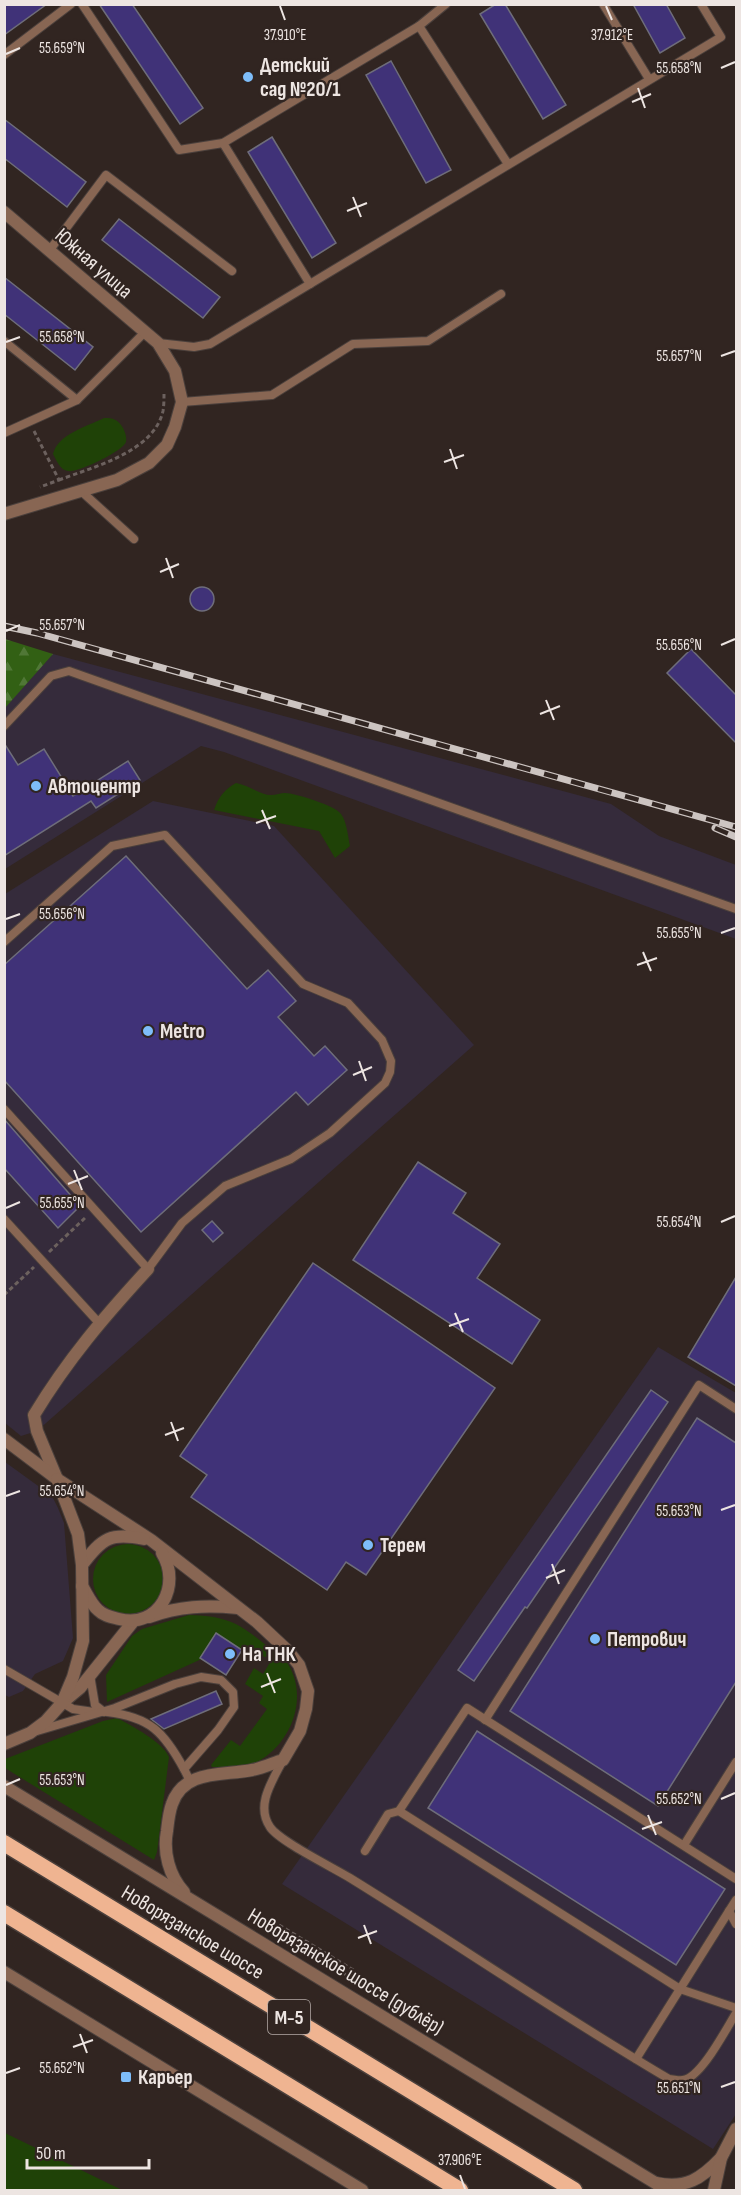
<svg xmlns="http://www.w3.org/2000/svg" width="741" height="2195" viewBox="0 0 741 2195" font-family="'Sofia Sans Condensed',sans-serif">
<defs>
<pattern id="forest-firs" width="22" height="20" patternUnits="userSpaceOnUse" patternTransform="scale(1.5)"><rect width="22" height="20" fill="#326014"/><path d="M5 1l3.5 6h-7zM16 11l3.5 6h-7z" fill="#507736"/></pattern>
</defs>
<rect width="100%" height="100%" fill="#312521"/>
<g fill="#352b3b">
<path d="M 53,654 L 611,804 L 659,836 L 736,865 L 736,939 L 224,752 L 201,746 L 5,869 L 4,708 Z"/>
<path d="M 153,801 L 274,826 L 474,1045 L 37,1431 L 21,1436 L 5,1423 L 5,894 Z"/>
<path d="M 658,1347 L 736,1393 L 736,2114 L 713,2149 L 282,1884 Z"/>
<path d="M 5,1462 L 52,1496 L 58,1508 L 64,1523 L 73,1638 L 63,1661 L 35,1674 L 23,1691 L 9,1697 L 5,1695 Z"/>
</g>
<g fill="#1f4207">
<path d="M 104,418 C 113,418 118,419 123,428 C 125,432 127,437 126,442 C 123,451 78,473 68,471 C 60,470 57,461 53,454 C 58,434 86,427 104,418 Z"/>
<path d="M 236,783 C 248,785 261,795 271,795 C 276,795 281,793 285,793 C 295,793 336,806 341,814 C 347,822 348,837 350,846 L 335,858 L 319,831 L 214,810 C 219,796 224,790 236,783 Z"/>
<circle cx="128" cy="1579" r="35"/>
<path d="M 189,1615 C 227,1616 239,1623 267,1646 C 274,1652 284,1657 288,1664 C 309,1698 291,1744 257,1762 C 245,1769 225,1767 212,1767 L 211,1765 L 231,1740 L 240,1746 L 267,1709 L 259,1703 L 263,1696 L 245,1684 L 254,1668 L 263,1674 L 272,1659 L 242,1650 L 216,1634 L 201,1658 L 206,1657 L 107,1702 L 106,1675 L 132,1636 L 142,1629 Z"/>
<path d="M 117,1718 C 132,1726 163,1742 169,1757 L 157,1852 L 154,1860 L 5,1768 L 5,1759 L 103,1721 Z"/>
<path d="M 5,2133 L 122,2190 L 5,2190 Z"/>
</g>
<path fill="url(#forest-firs)" d="M 5,639 L 53,654 L 5,708 L 4,639 Z"/>
<g fill="#403278" stroke="#6e6d7a" stroke-width="1.5">
<path d="M 4,4 L 47,4 L 4,35 Z"/>
<path d="M 99,4 L 132,4 L 203,108 L 180,124 Z"/>
<path d="M 496,4 L 505,4 L 566,105 L 543,119 L 480,14 Z"/>
<path d="M 633,4 L 666,4 L 685,38 L 660,53 Z"/>
<path d="M 391,61 L 451,170 L 426,183 L 366,75 Z"/>
<path d="M 4,119 L 86,182 L 67,207 L 4,158 Z"/>
<path d="M 272,137 L 336,243 L 312,258 L 248,152 Z"/>
<path d="M 119,219 L 220,297 L 203,318 L 102,240 Z"/>
<path d="M 4,277 L 93,347 L 75,370 L 4,314 Z"/>
<circle cx="202" cy="599" r="12"/>
<path d="M 691,649 L 736,695 L 736,743 L 667,673 Z"/>
<path d="M 4,743 L 18,765 L 44,749 L 73,796 L 128,761 L 140,780 L 96,808 L 91,801 L 4,856 Z"/>
<path d="M 126,856 L 247,989 L 268,970 L 296,1001 L 278,1017 L 314,1056 L 325,1046 L 347,1070 L 308,1105 L 296,1092 L 141,1232 L 4,1080 L 4,965 Z"/>
<path d="M 4,1119 L 80,1206 L 58,1228 L 4,1168 Z"/>
<path d="M 418,1162 L 466,1193 L 453,1213 L 500,1244 L 477,1278 L 540,1320 L 512,1364 L 353,1260 Z"/>
<path d="M 212,1221 L 223,1233 L 213,1242 L 202,1230 Z"/>
<path d="M 313,1263 L 495,1388 L 366,1575 L 346,1562 L 327,1590 L 191,1497 L 207,1475 L 180,1456 Z"/>
<path d="M 736,1277 L 736,1386 L 688,1357 Z"/>
<path d="M 651,1390 L 668,1402 L 527,1608 L 525,1607 L 474,1681 L 458,1670 Z"/>
<path d="M 697,1418 L 736,1443 L 736,1682 L 658,1806 L 510,1711 Z"/>
<path d="M 216,1633 L 242,1650 L 226,1675 L 200,1658 Z"/>
<path d="M 216,1691 L 222,1704 L 164,1729 L 151,1719 Z"/>
<path d="M 477,1731 L 725,1889 L 676,1965 L 428,1808 Z"/>
</g>
<g fill="none" stroke-linecap="round" stroke-linejoin="round">
<defs>
<g id="service">
<path d="M 82,4 L 179,150 L 223,143 L 419,26 L 508,164"/>
<path d="M 603,4 L 649,79"/>
<path d="M 419,26 L 446,4"/>
<path d="M 4,55 L 71,4"/>
<path d="M 223,143 L 310,284"/>
<path d="M 49,251 L 106,175 L 232,271"/>
<path d="M 4,341 L 77,400"/>
<path d="M 158,343 L 194,347 L 210,344 L 721,37 L 701,4"/>
<path d="M 182,402 L 272,395 L 353,344 L 428,341 L 501,294"/>
<path d="M 4,433 L 77,400 L 145,332"/>
<path d="M 81,491 L 134,539"/>
<path d="M 4,726 L 51,676 L 69,671 L 736,909"/>
<path d="M 4,942 L 112,846 L 165,835 L 303,984 L 348,1003 L 382,1040 L 391,1061 L 390,1072 L 385,1083 L 330,1133 L 291,1159 L 225,1186 L 182,1223 L 148,1269 L 4,1109"/>
<path d="M 4,1219 L 99,1323"/>
<path d="M 4,1669 L 73,1709 L 94,1712"/>
<path d="M 90,1675 L 95,1705 L 104,1712"/>
<path d="M 107,1712 C 150,1717 164,1732 184,1769"/>
<path d="M 485,1720 L 699,1385 L 736,1409"/>
<path d="M 37,1731 L 115,1708 L 175,1684 L 201,1677 L 221,1680 L 233,1692 L 234,1707 L 218,1730 L 184,1769 L 190,1781"/>
<path d="M 283,1760 C 273,1780 255,1805 270,1827 C 279,1841 332,1867 350,1878 C 457,1944 560,2015 669,2079 C 673,2079 679,2081 683,2080 C 701,2078 726,2029 736,2013"/>
<path d="M 399,1811 L 467,1708 L 736,1879"/>
<path d="M 684,1845 L 736,1762"/>
<path d="M 365,1851 L 388,1814 L 399,1811 L 680,1989 L 736,2008"/>
<path d="M 729,1911 L 736,1900"/>
<path d="M 636,2059 L 729,1911 L 736,1924"/>
</g>
<g id="minor">
<path d="M 57,1479 L 37,1431 L 34,1415 C 68,1359 104,1317 148,1269"/>
<path d="M 149,1617 C 179,1606 206,1605 238,1608"/>
<path d="M 62,1703 L 80,1688 L 132,1623"/>
<path d="M 4,1972 L 362,2190"/>
<path d="M 656,2183 C 686,2189 701,2179 721,2158"/>
<path d="M 714,2190 L 721,2158 L 736,2129"/>
</g>
<g id="tertiary">
<path d="M 4,212 L 158,343 L 175,371 L 182,402 L 175,427 L 167,445 L 149,463 L 117,480 L 4,514"/>
<path d="M 4,1439 L 57,1479 L 151,1540 L 257,1622 L 288,1651 L 299,1665 L 308,1691 L 306,1709 L 300,1731 L 283,1760 C 273,1763 263,1768 252,1770 C 223,1776 184,1769 172,1804 C 169,1812 168,1822 167,1831 C 163,1852 169,1876 184,1892"/>
<path d="M 82,1565 C 102,1538 111,1532 144,1539"/>
<path d="M 82,1586 C 87,1594 91,1604 98,1610 C 104,1616 111,1617 119,1619 C 159,1629 182,1585 162,1553"/>
<path d="M 4,1744 L 30,1733 L 46,1721 L 62,1703 L 73,1677 L 83,1641 L 82,1565 L 78,1534 L 57,1479"/>
<path d="M 4,1786 L 667,2190"/>
</g>
<g id="trunk">
<path d="M 4,1843 L 574,2190"/>
<path d="M 4,1913 L 460,2190"/>
</g>
</defs>
<use href="#service" stroke="#4b403c" stroke-width="10"/>
<use href="#minor" stroke="#4b403c" stroke-width="14"/>
<use href="#tertiary" stroke="#4b403c" stroke-width="14"/>
<use href="#trunk" stroke="#4b403c" stroke-width="19"/>
<g stroke="#6c615e" stroke-width="3" stroke-dasharray="4.5 3" stroke-linecap="butt">
<path d="M 34,431 L 59,480 L 40,487"/>
<path d="M 59,480 C 93,467 154,452 163,411 C 164,405 164,399 164,393"/>
<path d="M 49,1252 L 86,1217"/>
<path d="M 4,1295 L 34,1267"/>
<path d="M 313,1955 L 275,1932 L 279,1925 L 355,1971"/>
<path d="M 323,1960 L 351,1978"/>
</g>
<use href="#service" stroke="#886653" stroke-width="8"/>
<use href="#minor" stroke="#886653" stroke-width="12"/>
<use href="#tertiary" stroke="#886653" stroke-width="12"/>
<use href="#trunk" stroke="#efb491" stroke-width="16"/>
<defs>
<g id="rail">
<path d="M 4,626 L 37,633 L 736,827"/>
<path d="M 715,828 L 736,837"/>
</g>
</defs>
<use href="#rail" stroke="#ccc4c1" stroke-width="7"/>
<use href="#rail" stroke="#312521" stroke-width="4.5" stroke-dasharray="14" stroke-linecap="butt"/>
</g>
<path fill="none" stroke="#ede5e2" stroke-width="2" d="M 280,6 L 285,20M 606,6 L 612,20M 6,54 L 20,48M 721,68 L 735,62M 638,88 L 645,108M 632,102 L 651,94M 353,197 L 361,217M 347,211 L 367,203M 6,342 L 20,337M 721,356 L 735,351M 450,449 L 457,469M 444,462 L 464,455M 166,558 L 173,578M 160,572 L 179,564M 6,631 L 20,625M 721,645 L 735,639M 546,700 L 554,720M 540,714 L 560,706M 262,810 L 270,829M 256,823 L 276,816M 6,919 L 20,914M 721,933 L 735,928M 643,952 L 651,971M 637,965 L 657,958M 359,1061 L 366,1081M 353,1075 L 372,1067M 74,1170 L 82,1190M 68,1184 L 88,1176M 6,1208 L 20,1202M 721,1222 L 735,1216M 455,1313 L 463,1332M 449,1326 L 469,1319M 171,1422 L 178,1441M 165,1435 L 184,1428M 6,1496 L 20,1491M 721,1510 L 735,1505M 552,1564 L 559,1584M 546,1578 L 565,1570M 267,1673 L 275,1693M 261,1687 L 281,1679M 6,1785 L 20,1779M 721,1799 L 735,1793M 648,1815 L 656,1835M 642,1829 L 662,1822M 364,1925 L 371,1944M 358,1938 L 377,1931M 80,2034 L 87,2053M 73,2047 L 93,2040M 6,2073 L 20,2068M 721,2087 L 735,2082M 460,2175 L 465,2189"/>
<g fill="#7ebdf9" stroke="#312521" stroke-width="2">
<circle cx="248" cy="77" r="6"/>
<circle cx="36" cy="786" r="6"/>
<circle cx="148" cy="1031" r="6"/>
<circle cx="368" cy="1545" r="6"/>
<circle cx="595" cy="1639" r="6"/>
<circle cx="230" cy="1654" r="6"/>
<rect x="120" y="2071" width="12" height="12" rx="3"/>
</g>
<g text-anchor="middle" stroke-width="4.5" stroke-linejoin="round" paint-order="stroke">
<rect fill="#312521" stroke="#b5aba8" stroke-width="1.5" x="268" y="2000" width="42" height="34" rx="4.5"/>
<g font-size="20" font-weight="bold" fill="#ede5e2">
<text x="289" y="2024">М-5</text>
</g>
<g font-size="21" font-weight="bold" fill="#ede5e2" stroke="#312521" text-anchor="start">
<text x="260" y="72">Детский<tspan x="260" dy="24">сад №20/1</tspan></text>
<text x="48" y="793">Автоцентр</text>
<text x="160" y="1038">Metro</text>
<text x="380" y="1552">Терем</text>
<text x="607" y="1646">Петрович</text>
<text x="242" y="1661">На ТНК</text>
<text x="138" y="2084">Карьер</text>
</g>
<g font-size="21" fill="#ede5e2" stroke="#312521">
<text transform="translate(94 263) rotate(41)" y="7">Южная улица</text>
<text transform="translate(193 1932) rotate(31)" y="7">Новорязанское шоссе</text>
<text transform="translate(346 1971) rotate(31)" y="7">Новорязанское шоссе (дублёр)</text>
</g>
</g>
<g font-size="15" text-anchor="middle" fill="#ede5e2" stroke="#312521" stroke-width="4.5" stroke-linejoin="round" paint-order="stroke">
<text x="285" y="40">37.910°E</text>
<text x="612" y="40">37.912°E</text>
<text x="62" y="53">55.659°N</text>
<text x="679" y="73">55.658°N</text>
<text x="62" y="342">55.658°N</text>
<text x="679" y="361">55.657°N</text>
<text x="62" y="630">55.657°N</text>
<text x="679" y="650">55.656°N</text>
<text x="62" y="919">55.656°N</text>
<text x="679" y="938">55.655°N</text>
<text x="62" y="1208">55.655°N</text>
<text x="679" y="1227">55.654°N</text>
<text x="62" y="1496">55.654°N</text>
<text x="679" y="1516">55.653°N</text>
<text x="62" y="1785">55.653°N</text>
<text x="679" y="1804">55.652°N</text>
<text x="62" y="2073">55.652°N</text>
<text x="679" y="2093">55.651°N</text>
<text x="460" y="2165">37.906°E</text>
</g>
<rect width="741" height="2195" fill="none" stroke="#ede5e2" stroke-width="12"/>
<path d="M27 2159v9h122v-9" fill="none" stroke="#ede5e2" stroke-width="3"/>
<text x="36" y="2159" font-size="18" fill="#ede5e2" stroke="#312521" stroke-width="4.5" paint-order="stroke">50 m</text>
</svg>
